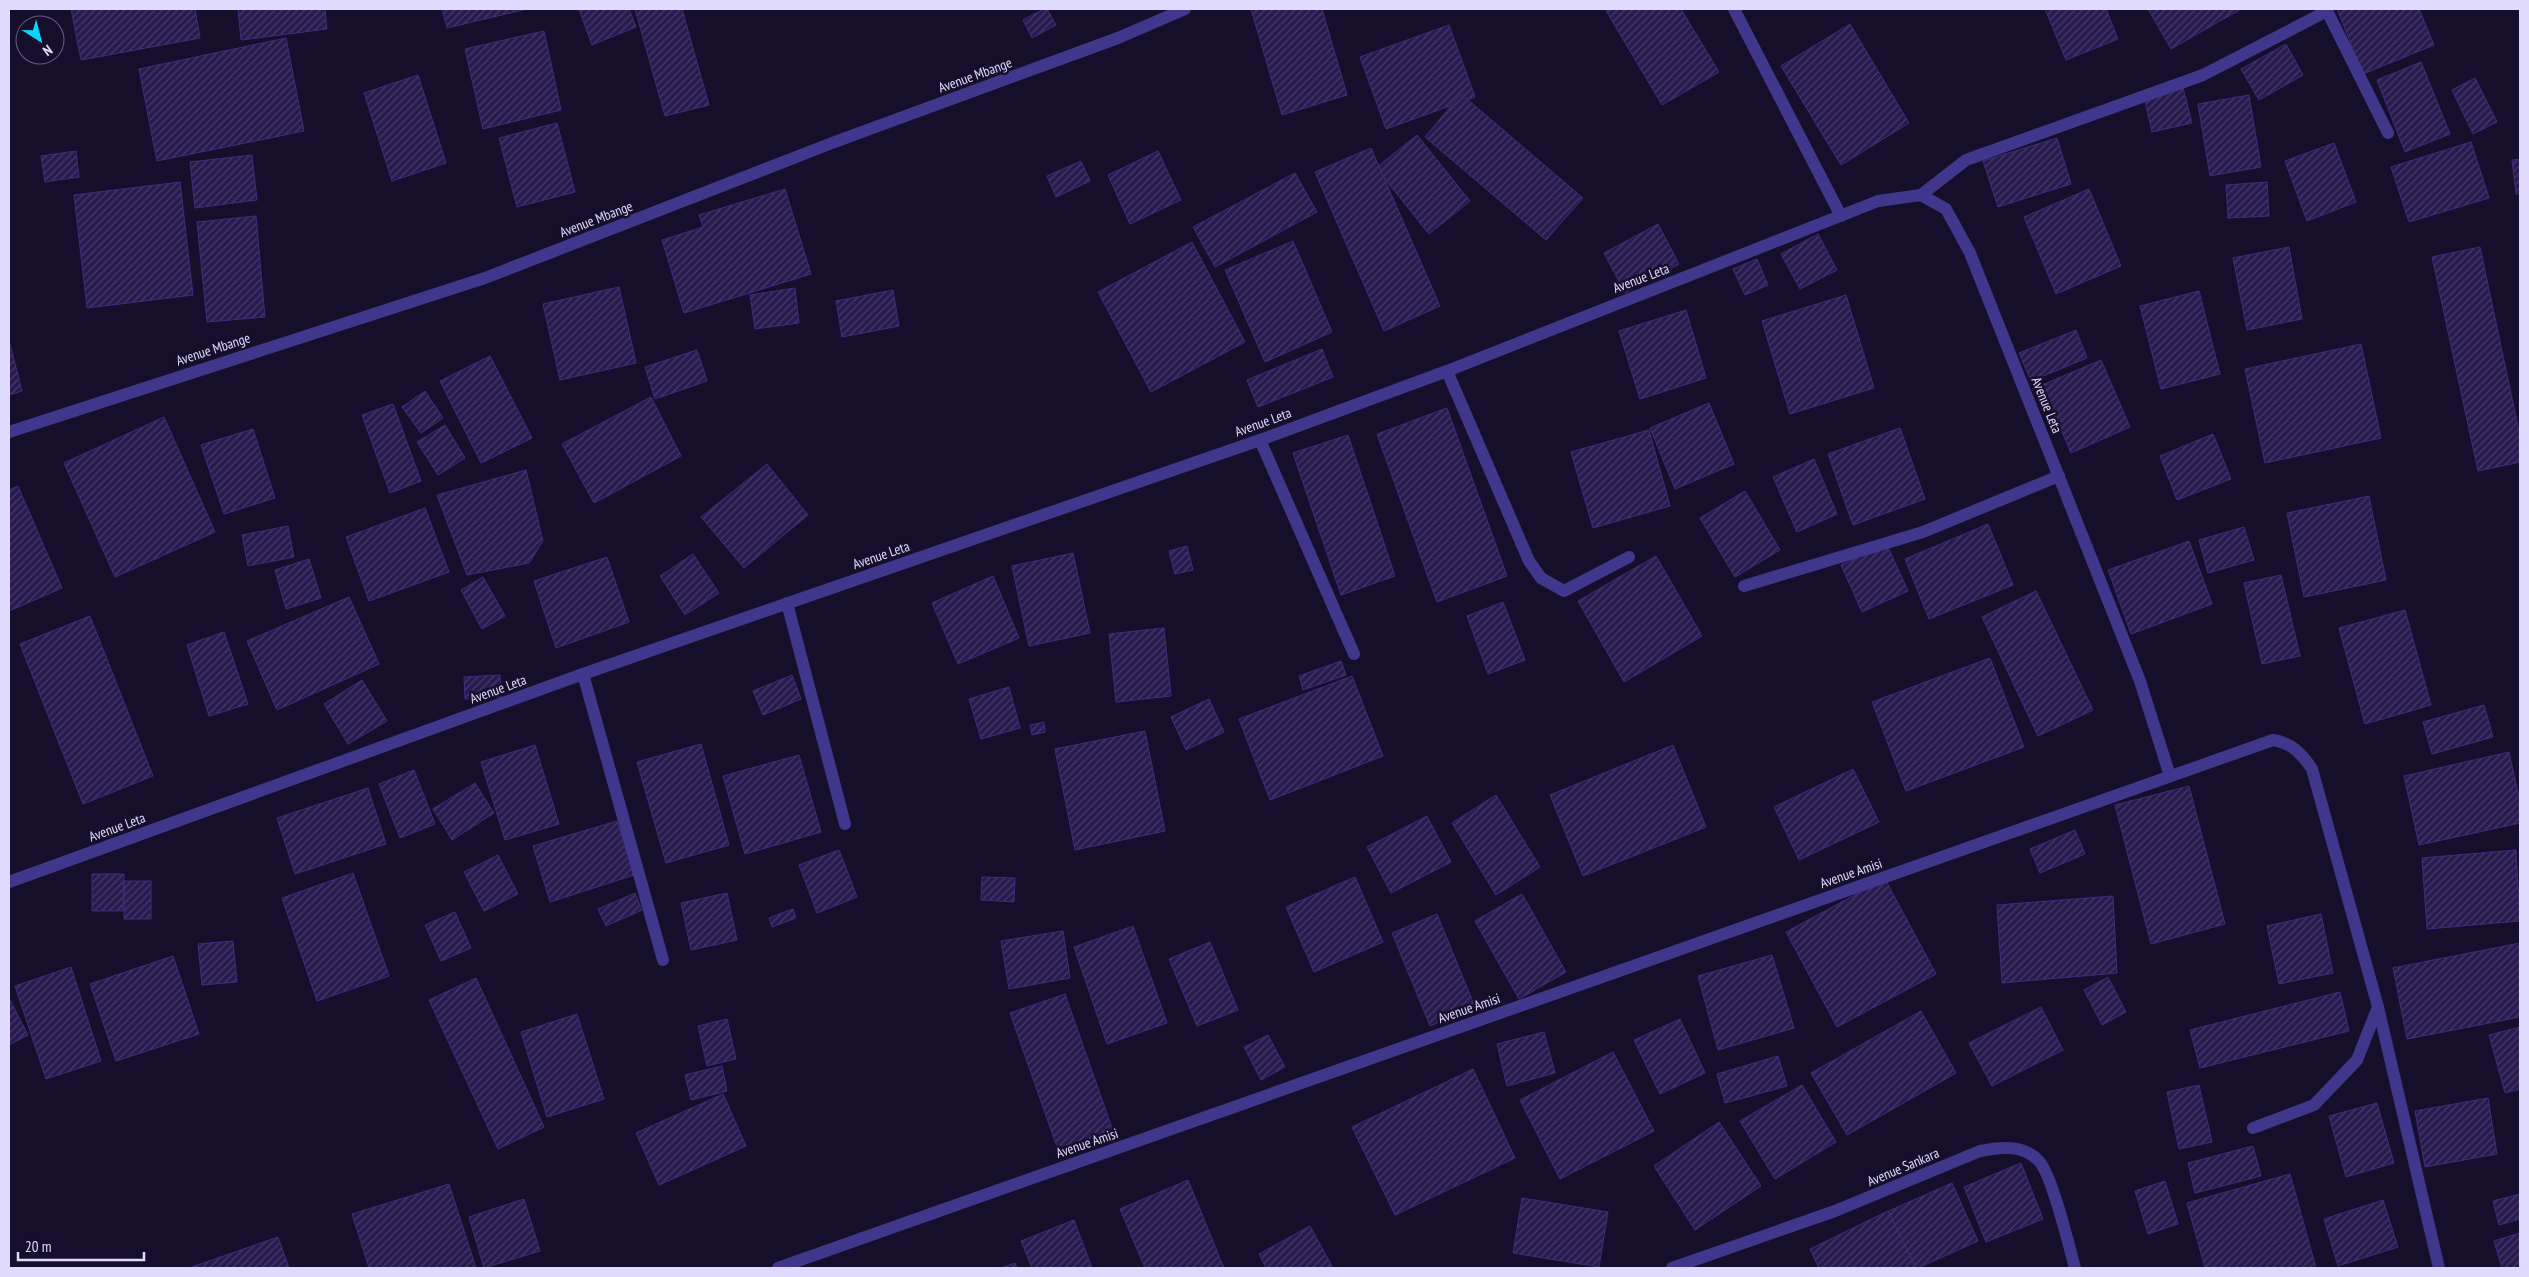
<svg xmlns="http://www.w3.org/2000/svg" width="2529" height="1277" viewBox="0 0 2529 1277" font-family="'PT Sans Narrow',sans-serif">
<defs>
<pattern id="building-hatch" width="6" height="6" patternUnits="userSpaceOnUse" patternTransform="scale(1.25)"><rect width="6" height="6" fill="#281a4e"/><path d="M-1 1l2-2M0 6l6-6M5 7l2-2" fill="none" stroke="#473b69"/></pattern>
</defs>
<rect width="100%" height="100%" fill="#160f2b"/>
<g fill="url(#building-hatch)" stroke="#402b7b">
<path d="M 71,9 L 195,9 L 200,38 L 81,60 Z"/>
<path d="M 238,9 L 325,9 L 327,29 L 241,40 Z"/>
<path d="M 442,9 L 527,9 L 447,28 Z"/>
<path d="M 579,9 L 629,9 L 636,27 L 592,45 Z"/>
<path d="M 635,9 L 682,9 L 709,105 L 665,116 Z"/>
<path d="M 1044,9 L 1047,9 L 1056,25 L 1032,38 L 1023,20 Z"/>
<path d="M 1251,9 L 1322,9 L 1347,95 L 1282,115 Z"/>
<path d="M 1605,9 L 1681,9 L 1719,72 L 1662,105 Z"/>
<path d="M 2045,9 L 2106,9 L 2118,39 L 2066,60 Z"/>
<path d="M 2148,9 L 2241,9 L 2171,49 Z"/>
<path d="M 2337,9 L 2419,9 L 2434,45 L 2363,74 Z"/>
<path d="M 1850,24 L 1909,123 L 1841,165 L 1781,66 Z"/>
<path d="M 1449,25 L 1475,97 L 1386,129 L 1360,57 Z"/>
<path d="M 544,31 L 561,110 L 483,129 L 465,49 Z"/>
<path d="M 286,38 L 304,131 L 157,161 L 139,69 Z"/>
<path d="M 2286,44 L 2303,75 L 2259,100 L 2241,69 Z"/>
<path d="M 2421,62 L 2450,134 L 2405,152 L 2377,80 Z"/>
<path d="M 418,75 L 446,163 L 392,181 L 364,93 Z"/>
<path d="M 2475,78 L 2497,122 L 2473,134 L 2452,90 Z"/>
<path d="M 2183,88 L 2192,123 L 2152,132 L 2144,97 Z"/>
<path d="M 1461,94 L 1583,198 L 1546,240 L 1425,137 Z"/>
<path d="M 2249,95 L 2261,167 L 2210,176 L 2198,104 Z"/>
<path d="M 557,123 L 575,192 L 517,207 L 499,138 Z"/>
<path d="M 1417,135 L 1470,201 L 1429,234 L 1376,168 Z"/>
<path d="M 2057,138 L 2071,184 L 1998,207 L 1983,161 Z"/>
<path d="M 2471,142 L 2489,198 L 2409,222 L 2391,167 Z"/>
<path d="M 2334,143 L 2356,202 L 2307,221 L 2285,161 Z"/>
<path d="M 1371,148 L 1440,306 L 1384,331 L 1315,172 Z"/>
<path d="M 76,151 L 79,177 L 45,182 L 41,156 Z"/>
<path d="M 1158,151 L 1181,200 L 1130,224 L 1108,175 Z"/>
<path d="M 252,155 L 257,200 L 195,208 L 190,162 Z"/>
<path d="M 2520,159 L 2520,194 L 2516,194 L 2512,160 Z"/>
<path d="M 1081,161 L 1090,181 L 1056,197 L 1047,176 Z"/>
<path d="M 1295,173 L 1317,212 L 1215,267 L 1193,227 Z"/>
<path d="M 180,182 L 193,295 L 87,308 L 74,195 Z"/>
<path d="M 2267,182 L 2269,216 L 2228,218 L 2226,185 Z"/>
<path d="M 785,189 L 811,274 L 684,313 L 662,240 L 703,227 L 699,215 Z"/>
<path d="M 2089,189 L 2121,266 L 2056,294 L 2024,217 Z"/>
<path d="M 256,216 L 265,317 L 207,322 L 197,222 Z"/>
<path d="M 1658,224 L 1679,264 L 1625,293 L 1604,253 Z"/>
<path d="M 1818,234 L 1837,270 L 1800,289 L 1781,254 Z"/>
<path d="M 1293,241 L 1332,332 L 1265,362 L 1225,270 Z"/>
<path d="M 1192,242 L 1245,342 L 1151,392 L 1098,292 Z"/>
<path d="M 2289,247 L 2302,319 L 2247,330 L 2233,258 Z"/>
<path d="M 2480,247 L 2520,436 L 2520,462 L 2478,471 L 2432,257 Z"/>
<path d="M 1757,259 L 1768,285 L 1745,295 L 1733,269 Z"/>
<path d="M 619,287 L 636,363 L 560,380 L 543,304 Z"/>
<path d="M 795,288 L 799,323 L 755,329 L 750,295 Z"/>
<path d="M 893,290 L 899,326 L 842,337 L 836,301 Z"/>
<path d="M 2199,291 L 2220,374 L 2161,389 L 2140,306 Z"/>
<path d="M 1846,295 L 1874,388 L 1790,414 L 1762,321 Z"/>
<path d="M 1686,310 L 1706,378 L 1640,399 L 1619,331 Z"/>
<path d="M 2076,330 L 2087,358 L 2031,381 L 2019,353 Z"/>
<path d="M 9,340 L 22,391 L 9,395 Z"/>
<path d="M 2361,344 L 2381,438 L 2265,463 L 2245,369 Z"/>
<path d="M 1322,349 L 1333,377 L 1258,407 L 1247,380 Z"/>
<path d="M 697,350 L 707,381 L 655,399 L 645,367 Z"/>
<path d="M 490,356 L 532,438 L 481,463 L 440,381 Z"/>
<path d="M 2101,360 L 2130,427 L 2071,453 L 2042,385 Z"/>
<path d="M 425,391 L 443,418 L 421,433 L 402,407 Z"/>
<path d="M 651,397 L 681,456 L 594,503 L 562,444 Z"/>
<path d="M 1709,403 L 1734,464 L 1675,489 L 1650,428 Z"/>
<path d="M 393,404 L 421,481 L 390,493 L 362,415 Z"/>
<path d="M 1447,408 L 1507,576 L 1437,602 L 1377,434 Z"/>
<path d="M 164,417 L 215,532 L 115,577 L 64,463 Z"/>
<path d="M 445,425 L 465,458 L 438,475 L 417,442 Z"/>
<path d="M 1900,428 L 1925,499 L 1853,525 L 1828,454 Z"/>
<path d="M 253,429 L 275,498 L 224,514 L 201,445 Z"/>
<path d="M 1649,430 L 1670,506 L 1593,528 L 1571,452 Z"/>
<path d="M 2213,434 L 2231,479 L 2177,500 L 2160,456 Z"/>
<path d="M 1348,435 L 1395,576 L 1341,595 L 1293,453 Z"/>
<path d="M 1814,459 L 1837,514 L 1797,532 L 1773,477 Z"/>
<path d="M 767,464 L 808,515 L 744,568 L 701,517 Z"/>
<path d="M 526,470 L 543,541 L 529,563 L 467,575 L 437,495 Z"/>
<path d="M 18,486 L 62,588 L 9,611 L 9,490 Z"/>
<path d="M 1745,491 L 1780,550 L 1735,577 L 1700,518 Z"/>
<path d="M 2369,496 L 2386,580 L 2304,597 L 2287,513 Z"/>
<path d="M 425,508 L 449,572 L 369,601 L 346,537 Z"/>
<path d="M 1988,524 L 2013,585 L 1929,619 L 1905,559 Z"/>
<path d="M 288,526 L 294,557 L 248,566 L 242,535 Z"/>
<path d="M 2244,527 L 2254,560 L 2208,573 L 2199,540 Z"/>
<path d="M 2189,541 L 2212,604 L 2131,634 L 2108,570 Z"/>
<path d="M 1887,545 L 1908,591 L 1862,612 L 1841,565 Z"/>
<path d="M 1187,546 L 1193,570 L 1175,574 L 1169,551 Z"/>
<path d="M 1073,553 L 1090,633 L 1029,646 L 1012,566 Z"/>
<path d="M 693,554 L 719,593 L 685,615 L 660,576 Z"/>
<path d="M 1656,556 L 1702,636 L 1624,682 L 1578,601 Z"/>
<path d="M 607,557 L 629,622 L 556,648 L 534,581 Z"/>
<path d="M 309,559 L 321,598 L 286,609 L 275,570 Z"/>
<path d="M 2281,575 L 2300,656 L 2262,664 L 2244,583 Z"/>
<path d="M 993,576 L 1019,638 L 958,664 L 932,603 Z"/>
<path d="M 483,577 L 505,616 L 482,629 L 461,590 Z"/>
<path d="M 2036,591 L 2093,710 L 2038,736 L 1982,617 Z"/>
<path d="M 349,597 L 379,664 L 277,710 L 247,641 Z"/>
<path d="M 1503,602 L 1525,660 L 1488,674 L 1467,616 Z"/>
<path d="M 2405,610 L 2431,705 L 2365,724 L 2339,628 Z"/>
<path d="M 90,616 L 153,776 L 83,804 L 20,644 Z"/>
<path d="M 1164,628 L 1171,696 L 1116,702 L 1109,634 Z"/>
<path d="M 224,632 L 248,704 L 209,716 L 187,645 Z"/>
<path d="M 1990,658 L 2024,747 L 1906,791 L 1872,702 Z"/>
<path d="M 1341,661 L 1346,675 L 1303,690 L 1299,676 Z"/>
<path d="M 500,675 L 501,697 L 465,699 L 464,677 Z"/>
<path d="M 792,675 L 801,699 L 763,715 L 753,691 Z"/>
<path d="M 1352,676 L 1383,756 L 1270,800 L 1239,719 Z"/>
<path d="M 362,680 L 387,721 L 348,744 L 324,704 Z"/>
<path d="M 1009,687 L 1020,728 L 981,739 L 969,699 Z"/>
<path d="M 1209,699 L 1224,732 L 1186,750 L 1171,717 Z"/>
<path d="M 2484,705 L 2493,737 L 2432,754 L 2423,722 Z"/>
<path d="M 1044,722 L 1045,732 L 1032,735 L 1030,725 Z"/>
<path d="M 1145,731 L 1165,831 L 1075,850 L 1055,749 Z"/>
<path d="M 701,744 L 729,845 L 666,863 L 637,762 Z"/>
<path d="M 535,745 L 559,824 L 505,840 L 481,762 Z"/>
<path d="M 1673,745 L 1706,827 L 1583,876 L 1550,795 Z"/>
<path d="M 2509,752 L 2520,802 L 2520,823 L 2419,845 L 2404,776 Z"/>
<path d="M 799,755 L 821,832 L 745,854 L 723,776 Z"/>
<path d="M 1853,769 L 1879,822 L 1799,860 L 1774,807 Z"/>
<path d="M 414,770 L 435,824 L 400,838 L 379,784 Z"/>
<path d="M 475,783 L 494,813 L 452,840 L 433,809 Z"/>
<path d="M 2189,786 L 2225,924 L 2151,944 L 2115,805 Z"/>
<path d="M 368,788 L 386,844 L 295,874 L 277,818 Z"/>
<path d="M 1496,795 L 1540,867 L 1496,895 L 1452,823 Z"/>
<path d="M 1427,816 L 1451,862 L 1391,893 L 1367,847 Z"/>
<path d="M 617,821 L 634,875 L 550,902 L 533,846 Z"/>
<path d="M 2075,830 L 2085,854 L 2040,873 L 2030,849 Z"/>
<path d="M 839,850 L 857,897 L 817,913 L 799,865 Z"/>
<path d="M 2516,850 L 2520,921 L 2427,929 L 2422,858 Z"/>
<path d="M 498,855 L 518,894 L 484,911 L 464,872 Z"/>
<path d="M 353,873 L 389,976 L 317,1001 L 282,898 Z"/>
<path d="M 92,874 L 124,874 L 123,911 L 92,911 Z"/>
<path d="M 982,877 L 1015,878 L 1014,902 L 981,900 Z"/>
<path d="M 1355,877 L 1383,942 L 1314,972 L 1286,907 Z"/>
<path d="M 1885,879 L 1936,974 L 1837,1027 L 1786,932 Z"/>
<rect x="124" y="881" width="27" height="38"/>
<path d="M 635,893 L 642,910 L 606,926 L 598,909 Z"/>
<path d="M 727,893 L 737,940 L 691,950 L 681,903 Z"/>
<path d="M 1522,894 L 1566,972 L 1519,999 L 1475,921 Z"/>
<path d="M 2113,896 L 2117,973 L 2002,983 L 1997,905 Z"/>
<path d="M 793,909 L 796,918 L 772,927 L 769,918 Z"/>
<path d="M 455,912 L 471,948 L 441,961 L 425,925 Z"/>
<path d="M 1437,914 L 1475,1007 L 1430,1026 L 1392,933 Z"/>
<path d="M 2321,914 L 2333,973 L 2279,984 L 2267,926 Z"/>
<path d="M 1133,926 L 1167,1023 L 1107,1044 L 1074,947 Z"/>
<path d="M 1063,931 L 1070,978 L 1009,989 L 1001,941 Z"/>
<path d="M 233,941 L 237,982 L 202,985 L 198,944 Z"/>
<path d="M 1210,942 L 1238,1010 L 1197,1026 L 1169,959 Z"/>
<path d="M 2520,943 L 2520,1017 L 2407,1039 L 2393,968 Z"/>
<path d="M 1772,955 L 1794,1028 L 1718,1050 L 1698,976 Z"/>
<path d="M 173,956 L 199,1034 L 116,1061 L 90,984 Z"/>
<path d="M 71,967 L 101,1061 L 46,1079 L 15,986 Z"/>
<path d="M 2108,977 L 2126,1012 L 2102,1025 L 2084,990 Z"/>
<path d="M 476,978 L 544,1127 L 498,1149 L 429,1000 Z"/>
<path d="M 2340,992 L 2349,1031 L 2200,1068 L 2190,1030 Z"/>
<path d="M 1065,994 L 1113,1131 L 1058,1150 L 1010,1013 Z"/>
<path d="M 9,998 L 28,1035 L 9,1045 Z"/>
<path d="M 2041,1007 L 2063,1050 L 1992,1086 L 1969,1043 Z"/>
<path d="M 1921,1011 L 1956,1073 L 1847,1135 L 1811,1073 Z"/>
<path d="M 577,1014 L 604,1099 L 547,1117 L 521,1032 Z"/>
<path d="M 727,1019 L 736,1059 L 707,1066 L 698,1026 Z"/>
<path d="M 1680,1019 L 1705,1073 L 1660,1094 L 1634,1040 Z"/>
<path d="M 2520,1027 L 2520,1089 L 2505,1093 L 2489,1035 Z"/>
<path d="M 1544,1032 L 1555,1073 L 1507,1086 L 1497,1044 Z"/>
<path d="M 1268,1035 L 1285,1067 L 1261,1080 L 1244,1047 Z"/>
<path d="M 1613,1052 L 1654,1131 L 1560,1179 L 1520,1100 Z"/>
<path d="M 1778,1056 L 1787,1086 L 1725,1103 L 1717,1074 Z"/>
<path d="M 722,1066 L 727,1091 L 691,1100 L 685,1075 Z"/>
<path d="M 1473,1069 L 1515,1158 L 1395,1215 L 1352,1127 Z"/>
<path d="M 1802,1085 L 1836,1142 L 1775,1179 L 1740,1121 Z"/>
<path d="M 2199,1085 L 2212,1142 L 2179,1149 L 2167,1092 Z"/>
<path d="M 723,1094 L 746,1146 L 659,1185 L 636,1133 Z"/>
<path d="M 2488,1098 L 2497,1154 L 2425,1167 L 2415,1111 Z"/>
<path d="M 2377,1103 L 2394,1163 L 2346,1177 L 2329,1116 Z"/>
<path d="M 1719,1122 L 1761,1186 L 1695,1230 L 1654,1166 Z"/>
<path d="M 2253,1146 L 2261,1176 L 2195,1193 L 2188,1163 Z"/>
<path d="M 2021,1163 L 2043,1219 L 1986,1242 L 1964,1187 Z"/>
<path d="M 2290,1174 L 2316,1268 L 2205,1268 L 2187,1203 Z"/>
<path d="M 1188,1180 L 1224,1268 L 1145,1268 L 1120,1209 Z"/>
<path d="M 2165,1181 L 2178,1224 L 2148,1234 L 2135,1191 Z"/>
<path d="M 1952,1183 L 1978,1241 L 1918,1268 L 1907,1268 L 1882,1214 Z"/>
<path d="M 449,1184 L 476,1268 L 369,1268 L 352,1214 Z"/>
<path d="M 2520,1194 L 2520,1219 L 2499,1225 L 2493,1201 Z"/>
<path d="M 1522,1198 L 1608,1212 L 1599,1267 L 1513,1253 Z"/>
<path d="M 524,1199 L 540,1251 L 484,1268 L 469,1217 Z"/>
<path d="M 2383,1200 L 2398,1247 L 2338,1266 L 2324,1219 Z"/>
<path d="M 1888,1211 L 1916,1268 L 1819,1268 L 1810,1249 Z"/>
<path d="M 1074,1220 L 1092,1268 L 1032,1268 L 1021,1241 Z"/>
<path d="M 1310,1226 L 1333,1268 L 1266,1268 L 1259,1254 Z"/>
<path d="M 2520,1233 L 2520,1268 L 2502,1268 L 2494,1241 Z"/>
<path d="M 278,1237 L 289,1268 L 189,1268 Z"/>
<path d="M 1015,1263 L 1017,1268 L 1001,1268 Z"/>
</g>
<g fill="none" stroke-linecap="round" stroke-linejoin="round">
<g stroke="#40378d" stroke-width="12">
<path d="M 1734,9 L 1841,216"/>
<path d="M 2326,9 L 2388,133"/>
<path d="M 1921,195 L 1966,160 L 2203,75 L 2327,11"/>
<path d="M 1447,371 L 1529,561 L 1541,578 L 1564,591 L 1629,557"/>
<path d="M 9,432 L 485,278 L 832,143 L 1118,38 L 1185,9"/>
<path d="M 1260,440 L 1354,654"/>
<path d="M 1744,586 L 1923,532 L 2059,476"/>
<path d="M 787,603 L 845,824"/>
<path d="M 583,674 L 663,960"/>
<path d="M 9,882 L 583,674 L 1260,440 L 1447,371 L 1878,201 L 1921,195 L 1946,209 L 1970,253 L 2140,681 L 2170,776"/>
<path d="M 2253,1128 L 2314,1105 L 2357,1060 L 2378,1007"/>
<path d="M 778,1268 L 2273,740 C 2292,743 2302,754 2312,769 L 2378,1007 L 2439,1268"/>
<path d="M 1672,1268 L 1835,1211 L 1980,1151 C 2000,1147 2023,1144 2039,1161 C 2052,1175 2069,1246 2075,1268"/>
</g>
</g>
<g text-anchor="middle" stroke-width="5" stroke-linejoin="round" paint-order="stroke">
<g font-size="14" fill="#e0daff" stroke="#160f2b">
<text transform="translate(975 75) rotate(-20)" y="5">Avenue Mbange</text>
<text transform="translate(596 219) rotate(-21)" y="5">Avenue Mbange</text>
<text transform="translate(1641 278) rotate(-21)" y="5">Avenue Leta</text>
<text transform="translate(213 349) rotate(-18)" y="5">Avenue Mbange</text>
<text transform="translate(2047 405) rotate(68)" y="5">Avenue Leta</text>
<text transform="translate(1263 422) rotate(-20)" y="5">Avenue Leta</text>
<text transform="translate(881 555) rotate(-19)" y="5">Avenue Leta</text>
<text transform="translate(498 689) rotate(-20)" y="5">Avenue Leta</text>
<text transform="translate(117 827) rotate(-20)" y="5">Avenue Leta</text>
<text transform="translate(1851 873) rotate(-19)" y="5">Avenue Amisi</text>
<text transform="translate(1469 1008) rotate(-19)" y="5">Avenue Amisi</text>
<text transform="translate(1087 1143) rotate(-19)" y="5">Avenue Amisi</text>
<text transform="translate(1903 1167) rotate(-23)" y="5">Avenue Sankara</text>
</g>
</g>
<rect width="2529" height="1277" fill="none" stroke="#e0daff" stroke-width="20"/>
<g transform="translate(40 40) rotate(144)"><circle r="24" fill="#160f2b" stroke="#676080"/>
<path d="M0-4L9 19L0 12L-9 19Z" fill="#06d6ff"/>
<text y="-8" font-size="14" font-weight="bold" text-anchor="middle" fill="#e0daff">N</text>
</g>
<path d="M18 1252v8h126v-8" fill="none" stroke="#e0daff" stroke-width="2.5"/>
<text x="25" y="1252" font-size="15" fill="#e0daff" stroke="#160f2b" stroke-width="4" paint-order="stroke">20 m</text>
</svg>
